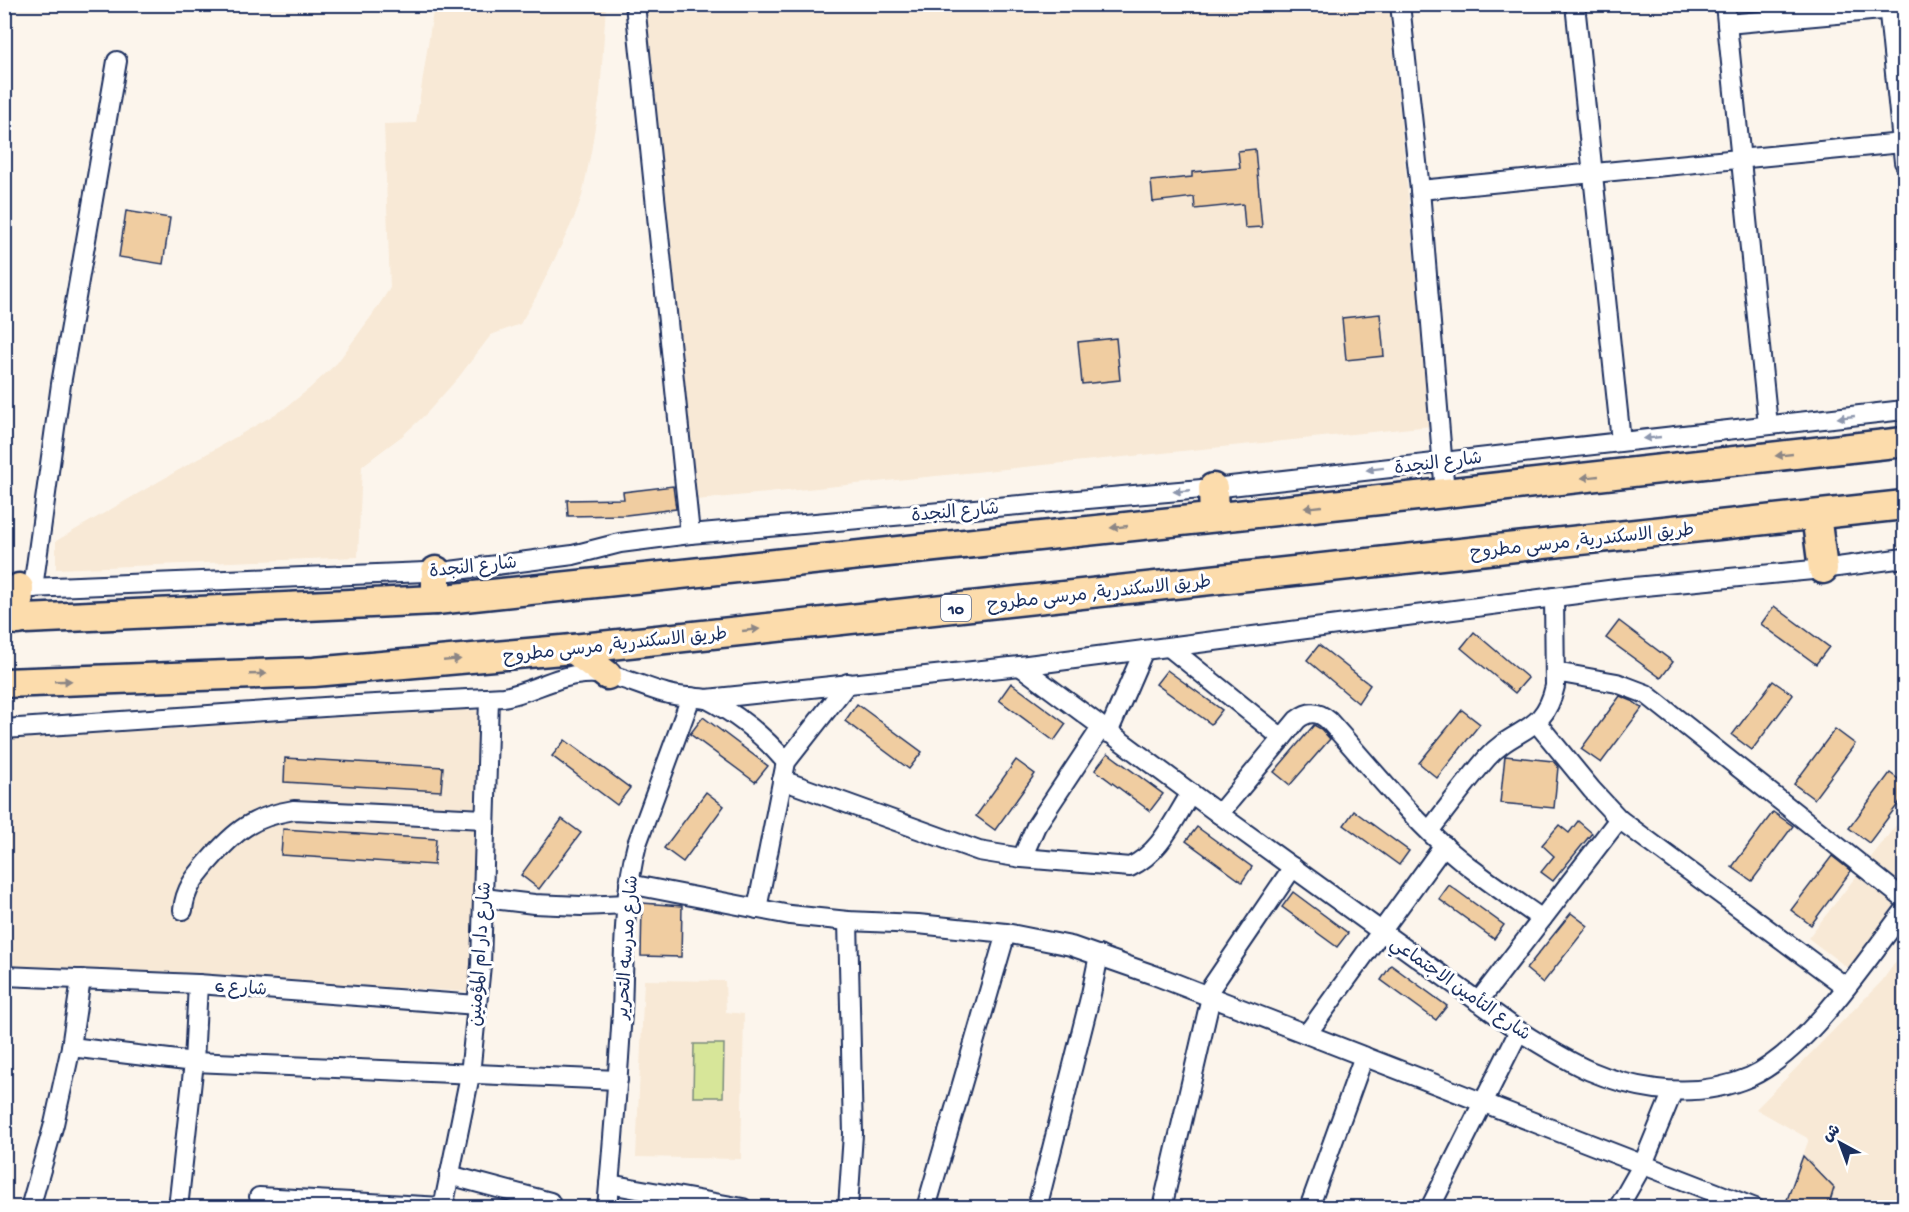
<svg xmlns="http://www.w3.org/2000/svg" width="1909" height="1212" viewBox="0 0 1909 1212" font-family="'Gochi Hand','Playpen Sans Arabic',sans-serif">
<rect width="100%" height="100%" fill="#fcf5ec"/>
<filter id="ink" filterUnits="userSpaceOnUse"><feTurbulence type="fractalNoise" baseFrequency=".0167" numOctaves="2"/><feDisplacementMap in="SourceGraphic" scale="12" xChannelSelector="R" yChannelSelector="G"/><feConvolveMatrix kernelMatrix="1 2 1 2 8 2 1 2 1" color-interpolation-filters="sRGB"/></filter>
<g filter="url(#ink)">
<g fill="#f8e9d6">
<path d="M 434,5 L 606,5 L 600,95 L 591,152 L 582,196 L 574,218 L 561,246 L 536,297 L 520,324 L 491,335 L 458,378 L 426,414 L 402,436 L 362,466 L 358,557 L 56,569 L 56,541 L 284,409 L 309,389 L 337,363 L 373,314 L 390,288 L 384,124 L 416,123 Z"/>
<path d="M 646,5 L 1389,5 L 1431,426 L 697,500 Z"/>
<path d="M 462,709 L 479,711 L 472,992 L 5,965 L 4,738 Z"/>
<path d="M 1904,815 L 1904,897 L 1849,969 L 1808,938 Z"/>
<path d="M 1904,950 L 1904,1207 L 1784,1207 L 1809,1139 L 1756,1109 L 1882,981 Z"/>
<path d="M 644,980 L 725,981 L 726,1012 L 744,1014 L 741,1159 L 636,1157 Z"/>
</g>
<path fill="#d7e699" stroke="#798a7c" stroke-width="1.5" d="M 694,1044 L 724,1044 L 723,1097 L 693,1097 Z"/>
<g fill="#f0cda1" stroke="#1b2f5e" stroke-width="1.5">
<path d="M 1255,149 L 1262,227 L 1245,228 L 1243,204 L 1195,209 L 1194,197 L 1153,202 L 1151,181 L 1192,177 L 1192,172 L 1240,168 L 1238,151 Z"/>
<path d="M 126,211 L 170,218 L 163,264 L 119,257 Z"/>
<path d="M 1380,314 L 1384,356 L 1346,360 L 1342,318 Z"/>
<path d="M 1116,338 L 1120,380 L 1082,384 L 1078,342 Z"/>
<path d="M 673,486 L 676,509 L 626,515 L 568,516 L 567,500 L 624,499 L 623,492 Z"/>
<path d="M 1774,606 L 1829,647 L 1816,664 L 1761,624 Z"/>
<path d="M 1619,621 L 1673,662 L 1661,678 L 1606,638 Z"/>
<path d="M 1474,632 L 1528,678 L 1515,693 L 1461,648 Z"/>
<path d="M 1319,645 L 1370,685 L 1358,703 L 1307,660 Z"/>
<path d="M 1167,670 L 1222,710 L 1211,724 L 1156,684 Z"/>
<path d="M 1773,681 L 1793,695 L 1752,750 L 1732,735 Z"/>
<path d="M 1011,683 L 1066,724 L 1054,741 L 999,700 Z"/>
<path d="M 1620,696 L 1632,701 L 1642,708 L 1601,763 L 1581,749 Z"/>
<path d="M 857,704 L 922,752 L 909,769 L 845,721 Z"/>
<path d="M 1462,710 L 1480,724 L 1437,778 L 1419,763 Z"/>
<path d="M 703,717 L 768,766 L 755,782 L 690,734 Z"/>
<path d="M 1314,725 L 1321,729 L 1330,739 L 1290,785 L 1274,772 Z"/>
<path d="M 1835,729 L 1855,744 L 1814,799 L 1794,784 Z"/>
<path d="M 565,740 L 630,788 L 617,805 L 552,756 Z"/>
<path d="M 1108,753 L 1163,794 L 1150,811 L 1095,770 Z"/>
<path d="M 1505,756 L 1553,761 L 1558,767 L 1554,808 L 1500,803 Z"/>
<path d="M 285,758 L 443,767 L 441,791 L 284,782 Z"/>
<path d="M 1016,760 L 1035,774 L 995,830 L 976,816 Z"/>
<path d="M 1890,773 L 1905,784 L 1905,795 L 1869,843 L 1849,828 Z"/>
<path d="M 706,792 L 724,806 L 683,862 L 664,848 Z"/>
<path d="M 1354,811 L 1409,851 L 1399,865 L 1344,825 Z"/>
<path d="M 1773,812 L 1793,826 L 1752,881 L 1732,867 Z"/>
<path d="M 562,819 L 581,833 L 539,889 L 521,875 Z"/>
<path d="M 1578,821 L 1592,833 L 1553,881 L 1541,872 L 1554,856 L 1542,845 L 1559,825 L 1569,833 Z"/>
<path d="M 1197,827 L 1252,867 L 1242,882 L 1186,841 Z"/>
<path d="M 283,829 L 436,839 L 434,865 L 281,855 Z"/>
<path d="M 1832,856 L 1851,871 L 1811,925 L 1791,910 Z"/>
<path d="M 1449,885 L 1504,925 L 1494,939 L 1439,899 Z"/>
<path d="M 1293,892 L 1348,933 L 1337,947 L 1282,907 Z"/>
<path d="M 642,903 L 682,906 L 681,957 L 641,956 Z"/>
<path d="M 1571,913 L 1588,926 L 1543,983 L 1526,969 Z"/>
<path d="M 1391,965 L 1447,1006 L 1436,1020 L 1381,980 Z"/>
<path d="M 1803,1156 L 1834,1188 L 1828,1208 L 1784,1208 Z"/>
</g>
<g fill="none" stroke-linecap="round" stroke-linejoin="round">
<defs>
<g id="street">
<path d="M 635,4 L 690,534"/>
<path d="M 1400,4 L 1420,190 L 1445,493"/>
<path d="M 1575,4 L 1621,441"/>
<path d="M 1725,4 L 1768,425"/>
<path d="M 1888,4 L 1904,162"/>
<path d="M 1727,24 L 1904,8"/>
<path d="M 1420,190 L 1902,143"/>
<path d="M 33,588 L 61,384 L 117,61"/>
<path d="M 4,589 L 450,571 L 573,555 L 620,543 L 690,534 L 1213,488 L 1904,410"/>
<path d="M 1169,647 L 1282,738"/>
<path d="M 1020,666 L 1219,814 L 1519,1031 C 1542,1045 1565,1060 1590,1071 C 1611,1080 1634,1086 1656,1089 C 1689,1093 1720,1090 1750,1077 C 1807,1051 1866,961 1904,911"/>
<path d="M 1555,672 L 1617,683 L 1646,694 L 1904,899"/>
<path d="M 707,699 C 738,715 763,735 786,762"/>
<path d="M 1537,723 L 1592,790 L 1619,819 L 1846,987"/>
<path d="M 4,729 L 339,706 L 504,697 C 532,692 555,676 584,674 C 618,672 635,685 665,693 C 678,697 693,697 707,699 L 1020,666 L 1624,588 L 1823,569 L 1904,558"/>
<path d="M 1108,733 L 1144,650"/>
<path d="M 782,780 L 979,851 L 1022,858 L 1130,867 C 1161,852 1173,821 1191,793"/>
<path d="M 1219,814 L 1297,720 C 1308,711 1318,711 1329,721 C 1366,762 1401,806 1442,844 C 1473,872 1508,895 1542,919"/>
<path d="M 1429,831 C 1448,807 1467,781 1487,758 C 1515,726 1544,735 1555,686 L 1554,597"/>
<path d="M 1022,858 L 1036,826 L 1101,728"/>
<path d="M 629,884 L 790,915 L 848,921 L 918,924 L 1006,933 L 1071,946 L 1154,975 L 1755,1208"/>
<path d="M 484,898 L 534,904 L 581,906 L 628,904"/>
<path d="M 757,909 L 786,762 L 848,683"/>
<path d="M 183,910 C 185,889 195,877 208,862 C 236,830 252,817 294,810 L 485,819"/>
<path d="M 4,976 L 198,984 L 477,1005"/>
<path d="M 1206,995 L 1293,867"/>
<path d="M 1478,1002 L 1619,819"/>
<path d="M 1307,1034 L 1444,845"/>
<path d="M 71,1047 L 194,1062 L 618,1080"/>
<path d="M 449,1175 L 550,1202"/>
<path d="M 609,1184 L 743,1208"/>
<path d="M 259,1197 L 443,1207"/>
<path d="M 30,1208 L 54,1124 L 71,1047 L 81,979"/>
<path d="M 178,1208 L 194,1062 L 198,984"/>
<path d="M 443,1208 L 470,1075 L 481,965 L 489,699"/>
<path d="M 607,1208 C 613,1142 618,1077 622,1012 C 624,957 623,897 637,844 L 691,697"/>
<path d="M 848,1208 L 853,1134 L 848,921"/>
<path d="M 926,1208 L 1006,933"/>
<path d="M 1037,1208 L 1091,994 L 1099,955"/>
<path d="M 1162,1208 L 1211,997"/>
<path d="M 1309,1208 L 1364,1056"/>
<path d="M 1430,1208 L 1519,1031"/>
<path d="M 1618,1208 L 1643,1164 L 1673,1091"/>
</g>
<g id="primary">
<path d="M 1213,488 L 1214,517"/>
<path d="M 1816,515 L 1823,569"/>
<path d="M 436,571 L 436,600"/>
<path d="M 4,620 L 436,600 L 1445,493 L 1904,442"/>
<path d="M 18,620 L 19,588"/>
<path d="M 573,649 L 607,675"/>
<path d="M 4,683 L 314,672 L 573,649 L 1904,505"/>
</g>
</defs>
<use href="#street" stroke="#1b2f5e" stroke-width="22"/>
<use href="#primary" stroke="#1b2f5e" stroke-width="33"/>
<use href="#street" stroke="#fff" stroke-width="18"/>
<use href="#primary" stroke="#fcdcac" stroke-width="28"/>
</g>
<defs><path id="oneway-solid" d="M-6-.8H1V-3.2L6.5 0L1 3.2V.8H-6Z" transform="scale(1.5)"/></defs>
<g fill="#8d97ae">
<use href="#oneway-solid" transform="translate(1846 417) rotate(174)"/>
<use href="#oneway-solid" transform="translate(1652 438) rotate(174)"/>
<use href="#oneway-solid" transform="translate(1375 469) rotate(173)"/>
<use href="#oneway-solid" transform="translate(1182 491) rotate(175)"/>
</g>
<g fill="#8c8685">
<use href="#oneway-solid" transform="translate(1784 455) rotate(174)"/>
<use href="#oneway-solid" transform="translate(1590 477) rotate(174)"/>
<use href="#oneway-solid" transform="translate(1313 507) rotate(174)"/>
<use href="#oneway-solid" transform="translate(1119 527) rotate(174)"/>
<use href="#oneway-solid" transform="translate(751 630) rotate(-6)"/>
<use href="#oneway-solid" transform="translate(452 660) rotate(-5)"/>
<use href="#oneway-solid" transform="translate(258 674) rotate(-2)"/>
<use href="#oneway-solid" transform="translate(63 681) rotate(-2)"/>
</g>
</g>
<g text-anchor="middle" stroke-width="6" stroke-linejoin="round" paint-order="stroke">
<rect fill="#fff" stroke="#5f6d8e" stroke-width="1.5" x="941" y="595" width="30" height="26" rx="4.5"/>
<g font-size="16" font-weight="bold" fill="#1b2f5e">
<text x="956" y="614">10</text>
</g>
<g font-size="18" fill="#1b2f5e" stroke="#fff">
<text transform="translate(1438 462) rotate(-7)" y="6">شارع النجدة</text>
<text transform="translate(955 511) rotate(-5)" y="6">شارع النجدة</text>
<text transform="translate(1582 540) rotate(-6)" y="6">طريق الاسكندرية, مرسى مطروح</text>
<text transform="translate(473 566) rotate(-6)" y="6">شارع النجدة</text>
<text transform="translate(1099 592) rotate(-6)" y="6">طريق الاسكندرية, مرسى مطروح</text>
<text transform="translate(615 644) rotate(-6)" y="6">طريق الاسكندرية, مرسى مطروح</text>
<text transform="translate(626 947) rotate(-86)" y="6">شارع مدرسه التحرير</text>
<text transform="translate(479 954) rotate(-86)" y="6">شارع دار ام المؤمنين</text>
<text transform="translate(241 987) rotate(4)" y="6">شارع 6</text>
<text transform="translate(1461 988) rotate(35)" y="6">شارع التأمين الاجتماعي</text>
</g>
</g>
<rect width="1909" height="1212" fill="none" stroke="#fff" stroke-width="24"/>
<rect x="12" y="12" width="1885" height="1188" fill="none" stroke="#1b2f5e" stroke-width="2" filter="url(#ink)"/>
<g transform="translate(1840 1143) rotate(319)" stroke="#ffffff" stroke-width="4.5" paint-order="stroke">
<path d="M0-4.5L10 22L0 15L-10 22Z" fill="#1b2f5e"/>
<text y="-9" font-size="16" font-weight="bold" text-anchor="middle" fill="#1b2f5e">ش</text>
</g>
</svg>
